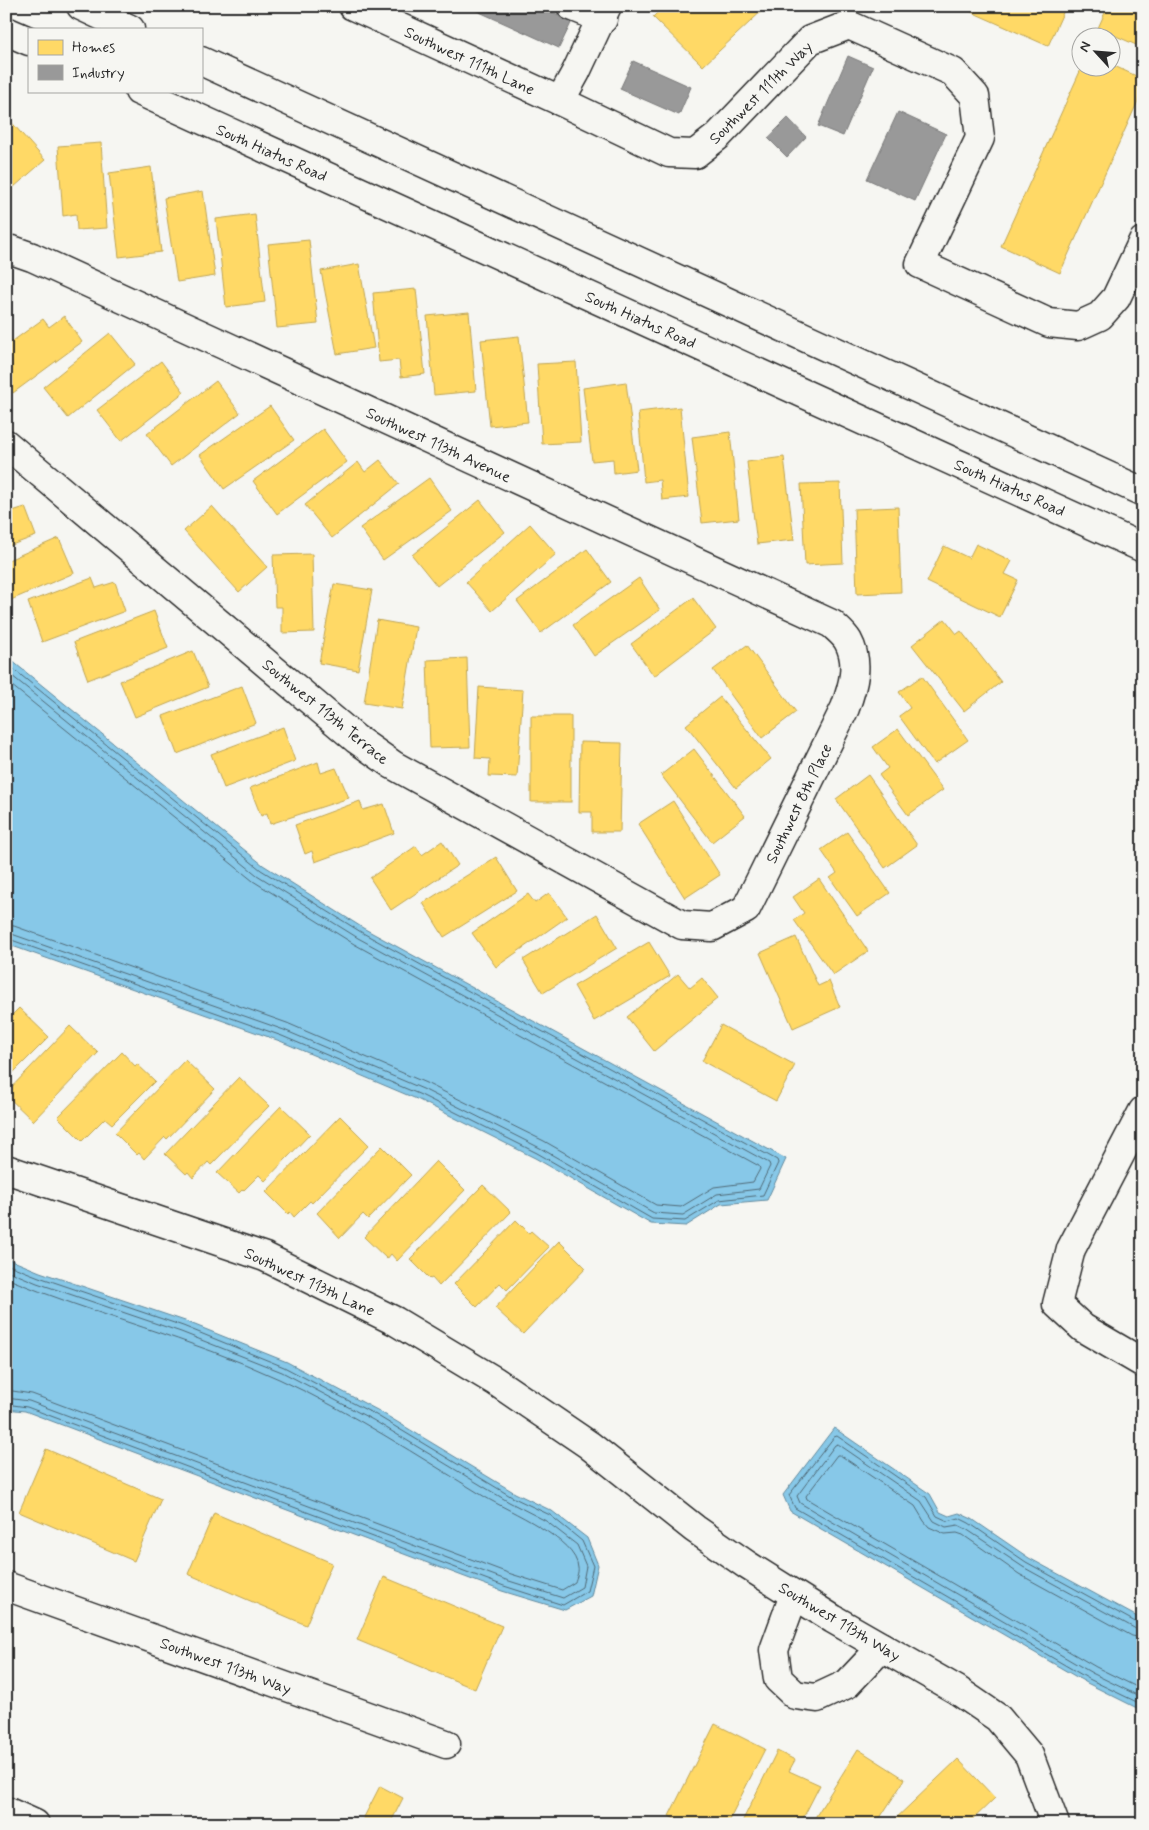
<svg xmlns="http://www.w3.org/2000/svg" width="1149" height="1830" viewBox="0 0 1149 1830" font-family="Mynerve,sans-serif">
<rect width="100%" height="100%" fill="#f6f6f2"/>
<filter id="ink" filterUnits="userSpaceOnUse"><feTurbulence type="fractalNoise" baseFrequency=".02" numOctaves="2"/><feDisplacementMap in="SourceGraphic" scale="10" xChannelSelector="R" yChannelSelector="G"/><feConvolveMatrix kernelMatrix="1 2 1 2 8 2 1 2 1" color-interpolation-filters="sRGB"/></filter>
<g filter="url(#ink)">
<g fill="#87c8e8" stroke="#62899c">
<path d="M 6,656 L 263,865 L 363,928 L 786,1159 L 767,1200 L 721,1204 L 686,1226 L 651,1224 L 535,1158 L 419,1100 L 280,1041 L 15,947 L 6,942 Z"/>
<path d="M 6,1258 L 40,1272 L 185,1321 L 287,1362 L 379,1411 L 515,1493 L 552,1511 L 587,1538 L 598,1565 L 591,1596 L 565,1610 L 502,1591 L 25,1411 L 6,1409 Z"/>
<path d="M 834,1428 L 930,1494 L 940,1512 L 949,1516 L 959,1513 L 972,1519 L 1029,1558 L 1143,1620 L 1143,1711 L 1087,1683 L 790,1511 L 783,1495 Z"/>
</g>
<g fill="#ffd966" stroke="#bfa554">
<path d="M 664,6 L 767,6 L 703,66 L 653,17 Z"/>
<path d="M 958,6 L 1066,6 L 1048,46 Z"/>
<path d="M 1108,6 L 1143,6 L 1143,48 L 1098,28 Z"/>
<path d="M 1112,65 L 1143,79 L 1143,90 L 1060,273 L 1001,246 L 1082,67 L 1112,68 Z"/>
<path d="M 6,116 L 45,160 L 14,187 L 6,178 Z"/>
<path d="M 101,143 L 107,228 L 77,230 L 76,214 L 63,216 L 58,146 Z"/>
<path d="M 151,167 L 161,252 L 119,257 L 109,173 Z"/>
<path d="M 203,191 L 215,276 L 177,282 L 164,198 Z"/>
<path d="M 255,214 L 265,302 L 226,307 L 216,219 Z"/>
<path d="M 309,240 L 318,324 L 277,328 L 268,244 Z"/>
<path d="M 359,264 L 374,348 L 337,354 L 321,271 Z"/>
<path d="M 416,289 L 425,374 L 401,377 L 399,360 L 379,362 L 373,293 Z"/>
<path d="M 469,312 L 476,391 L 434,395 L 427,316 Z"/>
<path d="M 64,316 L 82,342 L 13,393 L 6,384 L 6,346 L 43,319 L 49,327 Z"/>
<path d="M 110,333 L 135,364 L 68,418 L 43,387 Z"/>
<path d="M 519,336 L 528,422 L 490,426 L 481,340 Z"/>
<path d="M 161,361 L 184,392 L 121,441 L 97,410 Z"/>
<path d="M 576,362 L 581,442 L 542,444 L 537,364 Z"/>
<path d="M 216,381 L 240,413 L 171,466 L 147,434 Z"/>
<path d="M 626,382 L 637,470 L 614,473 L 613,459 L 592,461 L 583,388 Z"/>
<path d="M 270,406 L 294,440 L 224,489 L 200,455 Z"/>
<path d="M 680,407 L 689,497 L 662,500 L 660,480 L 644,482 L 638,412 Z"/>
<path d="M 323,429 L 347,462 L 277,514 L 253,481 Z"/>
<path d="M 730,432 L 739,519 L 702,523 L 692,437 Z"/>
<path d="M 784,457 L 794,540 L 757,544 L 747,462 Z"/>
<path d="M 380,460 L 399,484 L 332,538 L 305,505 L 358,462 L 365,472 Z"/>
<path d="M 429,478 L 452,511 L 383,560 L 360,528 Z"/>
<path d="M 840,483 L 843,563 L 805,565 L 801,484 Z"/>
<path d="M 480,500 L 505,532 L 437,586 L 412,555 Z"/>
<path d="M 212,506 L 267,567 L 239,592 L 184,531 Z"/>
<path d="M 25,507 L 36,536 L 6,547 L 6,513 Z"/>
<path d="M 898,507 L 901,592 L 857,594 L 854,509 Z"/>
<path d="M 530,524 L 556,554 L 492,611 L 466,582 Z"/>
<path d="M 59,538 L 74,573 L 6,602 L 6,561 Z"/>
<path d="M 976,544 L 1012,561 L 1005,574 L 1018,580 L 1000,617 L 927,582 L 944,546 L 969,558 Z"/>
<path d="M 587,549 L 611,582 L 541,633 L 517,601 Z"/>
<path d="M 312,554 L 314,632 L 282,633 L 282,607 L 275,607 L 273,555 Z"/>
<path d="M 92,578 L 96,588 L 115,582 L 125,611 L 42,642 L 28,602 Z"/>
<path d="M 639,578 L 660,610 L 594,656 L 573,625 Z"/>
<path d="M 334,584 L 372,590 L 358,670 L 319,663 Z"/>
<path d="M 693,598 L 716,629 L 654,676 L 631,644 Z"/>
<path d="M 154,611 L 168,648 L 88,680 L 74,642 Z"/>
<path d="M 945,619 L 957,634 L 961,631 L 1001,682 L 964,711 L 912,645 Z"/>
<path d="M 377,620 L 416,627 L 402,709 L 364,703 Z"/>
<path d="M 747,645 L 796,712 L 762,738 L 713,670 Z"/>
<path d="M 193,651 L 208,687 L 135,717 L 120,681 Z"/>
<path d="M 467,658 L 470,747 L 430,748 L 427,660 Z"/>
<path d="M 922,676 L 968,740 L 934,764 L 899,716 L 910,708 L 899,692 Z"/>
<path d="M 242,686 L 256,723 L 177,754 L 163,716 Z"/>
<path d="M 479,687 L 523,690 L 517,777 L 489,776 L 490,759 L 475,758 Z"/>
<path d="M 720,697 L 771,759 L 736,788 L 686,725 Z"/>
<rect x="531" y="716" width="40" height="86"/>
<path d="M 283,727 L 295,761 L 224,788 L 211,754 Z"/>
<path d="M 898,729 L 943,790 L 908,815 L 879,775 L 888,768 L 873,747 Z"/>
<path d="M 580,742 L 622,743 L 620,832 L 592,832 L 592,812 L 579,812 Z"/>
<path d="M 694,749 L 745,816 L 712,842 L 661,775 Z"/>
<path d="M 318,762 L 321,773 L 336,768 L 349,798 L 270,824 L 267,813 L 261,816 L 250,788 Z"/>
<path d="M 868,775 L 917,845 L 885,868 L 836,799 Z"/>
<path d="M 360,801 L 363,810 L 384,804 L 394,833 L 315,862 L 312,851 L 305,854 L 295,825 Z"/>
<path d="M 673,801 L 720,875 L 685,898 L 638,824 Z"/>
<path d="M 847,832 L 890,893 L 857,916 L 830,878 L 837,873 L 821,850 Z"/>
<path d="M 442,841 L 458,865 L 391,910 L 370,878 L 416,846 L 422,855 Z"/>
<path d="M 496,857 L 517,891 L 444,937 L 423,903 Z"/>
<path d="M 819,879 L 868,951 L 833,975 L 794,920 L 804,913 L 793,897 Z"/>
<path d="M 549,893 L 567,917 L 496,967 L 472,933 L 528,894 L 535,903 Z"/>
<path d="M 597,914 L 617,948 L 543,993 L 523,960 Z"/>
<path d="M 796,937 L 818,986 L 829,981 L 840,1007 L 793,1028 L 760,953 Z"/>
<path d="M 649,942 L 670,976 L 594,1021 L 574,986 Z"/>
<path d="M 678,974 L 690,988 L 702,978 L 718,998 L 654,1051 L 627,1017 Z"/>
<path d="M 19,1008 L 49,1037 L 13,1073 L 6,1066 L 6,1021 Z"/>
<path d="M 721,1025 L 795,1065 L 776,1101 L 702,1061 Z"/>
<path d="M 70,1026 L 98,1053 L 33,1121 L 6,1095 L 6,1093 Z"/>
<path d="M 122,1052 L 135,1066 L 137,1064 L 155,1081 L 112,1124 L 105,1118 L 82,1141 L 58,1117 Z"/>
<path d="M 185,1060 L 215,1089 L 167,1139 L 165,1137 L 144,1159 L 139,1153 L 137,1155 L 115,1133 Z"/>
<path d="M 239,1077 L 269,1106 L 211,1165 L 208,1162 L 193,1178 L 188,1172 L 186,1174 L 165,1154 Z"/>
<path d="M 281,1106 L 310,1134 L 265,1181 L 259,1175 L 244,1190 L 243,1189 L 239,1193 L 217,1173 Z"/>
<path d="M 340,1116 L 369,1145 L 312,1203 L 310,1201 L 294,1217 L 290,1212 L 288,1214 L 266,1192 Z"/>
<path d="M 382,1146 L 411,1175 L 368,1219 L 363,1214 L 340,1238 L 317,1213 Z"/>
<path d="M 436,1161 L 465,1190 L 397,1261 L 391,1254 L 387,1259 L 364,1237 Z"/>
<path d="M 483,1185 L 511,1212 L 439,1286 L 432,1278 L 430,1279 L 410,1259 Z"/>
<path d="M 516,1220 L 529,1233 L 531,1231 L 549,1247 L 507,1290 L 500,1283 L 477,1307 L 454,1284 Z"/>
<path d="M 559,1241 L 586,1268 L 523,1334 L 495,1308 Z"/>
<path d="M 46,1449 L 161,1499 L 134,1561 L 19,1512 Z"/>
<path d="M 214,1513 L 332,1563 L 306,1625 L 188,1574 Z"/>
<path d="M 384,1577 L 502,1626 L 475,1689 L 357,1640 Z"/>
<path d="M 715,1724 L 765,1749 L 727,1824 L 684,1824 L 669,1816 Z"/>
<path d="M 858,1749 L 905,1779 L 876,1824 L 811,1824 Z"/>
<path d="M 777,1751 L 795,1760 L 789,1771 L 820,1785 L 800,1824 L 741,1824 Z"/>
<path d="M 958,1759 L 995,1798 L 968,1824 L 890,1824 Z"/>
<path d="M 380,1786 L 403,1798 L 390,1824 L 367,1824 L 362,1821 Z"/>
</g>
<g fill="#999" stroke="#787878">
<path d="M 477,6 L 539,6 L 572,21 L 559,48 L 475,10 Z"/>
<path d="M 848,56 L 873,67 L 843,136 L 818,126 Z"/>
<path d="M 633,61 L 691,87 L 679,115 L 620,89 Z"/>
<path d="M 898,112 L 946,134 L 915,201 L 867,179 Z"/>
<path d="M 788,118 L 806,137 L 787,157 L 768,138 Z"/>
</g>
<g fill="none" stroke-linecap="round" stroke-linejoin="round">
<g stroke="#506a77" stroke-width="1">
<path d="M 6,663 L 261,870 L 361,932 L 777,1160 L 778,1163 L 763,1195 L 719,1200 L 685,1221 L 652,1219 L 537,1153 L 421,1095 L 282,1036 L 6,938"/>
<path d="M 6,671 L 257,875 L 358,938 L 769,1163 L 770,1166 L 759,1189 L 717,1194 L 683,1215 L 654,1213 L 540,1148 L 423,1089 L 284,1030 L 6,932"/>
<path d="M 6,681 L 253,881 L 354,944 L 759,1166 L 760,1169 L 753,1182 L 714,1187 L 681,1207 L 656,1205 L 544,1141 L 426,1083 L 287,1023 L 14,926 L 6,925"/>
<path d="M 6,1264 L 39,1277 L 183,1326 L 284,1367 L 376,1415 L 512,1497 L 550,1515 L 582,1541 L 593,1566 L 587,1591 L 563,1605 L 504,1586 L 27,1407 L 6,1404"/>
<path d="M 6,1270 L 37,1283 L 181,1332 L 282,1372 L 373,1420 L 509,1502 L 546,1521 L 577,1545 L 586,1566 L 582,1587 L 563,1598 L 506,1580 L 29,1401 L 6,1398"/>
<path d="M 6,1278 C 96,1316 191,1338 279,1379 C 351,1412 418,1456 485,1497 C 508,1511 577,1539 578,1568 C 579,1572 576,1578 575,1582 L 562,1590 L 508,1573 L 32,1394 L 6,1390"/>
<path d="M 1143,1624 L 1139,1624 L 1026,1562 L 969,1523 L 959,1518 L 948,1521 L 937,1516 L 926,1497 L 837,1436 L 834,1437 L 789,1495 L 795,1508 L 1089,1679 L 1143,1705"/>
<path d="M 1143,1631 L 1136,1629 L 1023,1567 L 966,1529 L 958,1525 L 946,1527 L 934,1521 L 921,1501 L 838,1444 L 835,1445 L 797,1496 L 800,1503 L 1092,1673 L 1143,1698"/>
<path d="M 1143,1638 L 1132,1636 L 1019,1574 L 963,1535 L 957,1533 L 945,1534 L 929,1527 L 924,1521 L 915,1506 L 840,1455 L 837,1455 L 806,1496 L 807,1499 L 1096,1667 L 1143,1690"/>
</g>
<defs>
<g id="minor">
<path d="M 353,6 L 560,101"/>
<path d="M 571,6 L 603,19"/>
<path d="M 607,6 L 576,72 L 560,101 L 669,153 L 695,154 L 718,136 L 810,40 L 849,25 L 953,72 L 975,96 L 980,138 L 920,264 L 1049,323 L 1078,326 L 1100,316 L 1116,298 L 1143,241"/>
<path d="M 6,250 L 12,250 L 32,257 L 832,624 C 837,629 844,634 848,641 C 860,663 853,686 845,708 L 746,909 L 712,927 L 682,925 L 393,765 L 356,739 L 6,444"/>
<path d="M 1143,1111 L 1071,1249 L 1057,1304 L 1083,1328 L 1143,1363"/>
<path d="M 6,1169 L 265,1257 L 395,1321 L 495,1381 L 589,1445 L 695,1529 L 747,1565 L 833,1619 L 957,1690 L 998,1718 L 1029,1755 L 1055,1824"/>
<path d="M 6,1586 L 446,1744"/>
<path d="M 794,1595 L 774,1650 L 778,1679 L 795,1695 L 817,1698 L 847,1684 L 882,1647"/>
<path d="M 6,1811 L 35,1824"/>
</g>
<g id="major">
<path d="M 81,6 L 130,29"/>
<path d="M 6,31 L 29,41"/>
<path d="M 201,61 L 1143,492"/>
<path d="M 139,91 L 1143,548"/>
</g>
</defs>
<use href="#minor" stroke="#2b2b2b" stroke-width="31"/>
<use href="#major" stroke="#2b2b2b" stroke-width="31"/>
<use href="#minor" stroke="#f6f6f2" stroke-width="28"/>
<use href="#major" stroke="#f6f6f2" stroke-width="28"/>
</g>
</g>
<g text-anchor="middle" stroke-width="5" stroke-linejoin="round" paint-order="stroke">
<g font-size="16" fill="#2b2b2b" stroke="#f6f6f2">
<text transform="translate(470 60) rotate(25)" y="6">Southwest 111th Lane</text>
<text transform="translate(760 92) rotate(-45)" y="6">Southwest 111th Way</text>
<text transform="translate(272 152) rotate(24)" y="6">South Hiatus Road</text>
<text transform="translate(641 319) rotate(24)" y="6">South Hiatus Road</text>
<text transform="translate(439 444) rotate(25)" y="6">Southwest 113th Avenue</text>
<text transform="translate(1010 487) rotate(24)" y="6">South Hiatus Road</text>
<text transform="translate(326 711) rotate(39)" y="6">Southwest 113th Terrace</text>
<text transform="translate(798 803) rotate(-64)" y="6">Southwest 8th Place</text>
<text transform="translate(310 1281) rotate(25)" y="6">Southwest 113th Lane</text>
<text transform="translate(840 1621) rotate(31)" y="6">Southwest 113th Way</text>
<text transform="translate(226 1665) rotate(20)" y="6">Southwest 113th Way</text>
</g>
</g>
<rect width="1149" height="1830" fill="none" stroke="#f6f6f2" stroke-width="25"/>
<rect x="12" y="12" width="1124" height="1805" fill="none" stroke="#2b2b2b" stroke-width="2" filter="url(#ink)"/>
<rect x="28" y="28" width="175" height="65" fill="#f6f6f2" stroke="#a5a5a2"/>
<rect x="38" y="40" width="25" height="15" fill="#ffd966" stroke="#a5a5a2"/>
<text x="72" y="52" font-size="15" fill="#2b2b2b">Homes</text>
<rect x="38" y="65" width="25" height="15" fill="#999999" stroke="#a5a5a2"/>
<text x="72" y="78" font-size="15" fill="#2b2b2b">Industry</text>
<g transform="translate(1096 52) rotate(296)"><circle r="24" fill="#f6f6f2" stroke="#a5a5a2"/>
<path d="M0-4L9 19L0 12L-9 19Z" fill="#2b2b2b"/>
<text y="-8" font-size="14" font-weight="bold" text-anchor="middle" fill="#2b2b2b">N</text>
</g>
</svg>
